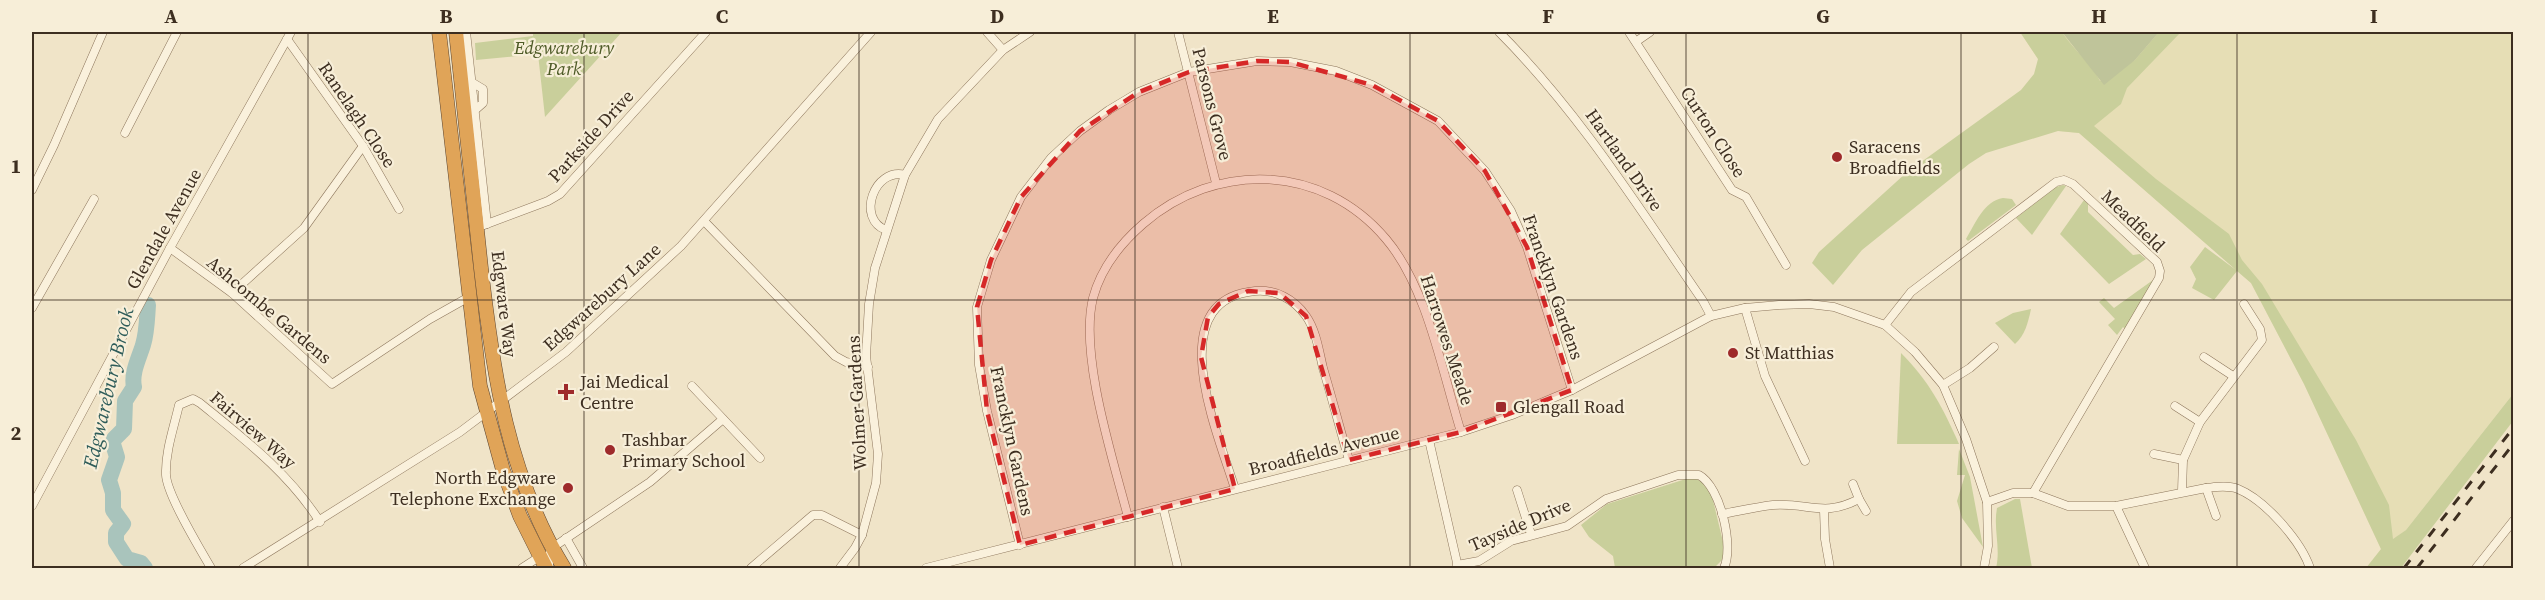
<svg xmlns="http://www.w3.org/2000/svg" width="2545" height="600" viewBox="0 0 2545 600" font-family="'Source Serif 4',serif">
<rect width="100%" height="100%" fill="#f0e4c8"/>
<path fill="#e6deb5" d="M 2020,32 L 2513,32 L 2513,394 L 2406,530 L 2381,549 L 2304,384 L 2251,283 L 2079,133 L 2059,131 L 2038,59 Z"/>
<g fill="#c9cf9b">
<path d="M 533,32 L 622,32 L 545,117 L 538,54 L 476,60 L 475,43 L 533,36 Z"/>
<path d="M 2020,32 L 2062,32 C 2073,50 2091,62 2100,81 L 2135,60 L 2159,32 L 2181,32 L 2127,88 L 2121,104 L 2094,126 L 2156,179 L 2229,234 L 2242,260 L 2262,284 L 2356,440 L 2389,505 L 2393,539 L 2406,530 L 2513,394 L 2513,421 L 2401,568 L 2366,568 L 2381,549 L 2304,384 L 2251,283 L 2237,271 L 2214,300 L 2192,288 L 2196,279 L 2190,267 L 2205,247 L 2236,270 L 2079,133 L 2058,131 L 1986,153 L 1969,164 L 1862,250 L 1833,285 L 1812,263 L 1819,252 L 1906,173 L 2021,90 L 2034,74 L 2038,59 Z"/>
<path d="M 2063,185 L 2066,186 L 2032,235 L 2016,218 L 2056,187 Z"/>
<path d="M 2003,198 L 2012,199 L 2016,205 L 1968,241 L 1966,239 C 1975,224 1984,201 2003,198 Z"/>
<path d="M 2084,200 L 2088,204 L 2088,212 L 2133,255 L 2140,254 L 2146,259 L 2109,284 L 2060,234 Z"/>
<path d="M 2153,280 L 2125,329 L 2123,327 L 2117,335 L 2108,325 L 2115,319 L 2099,302 L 2104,298 L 2114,308 Z"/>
<path d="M 2031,309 C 2028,323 2025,335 2015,344 L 1995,323 L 2013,313 Z"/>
<path d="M 1901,353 C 1929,381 1943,408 1959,444 L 1897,444 Z"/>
<path d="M 1959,449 L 1970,477 L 1983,547 L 1962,518 L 1957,501 L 1965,475 L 1957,475 Z"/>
<path d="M 1692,477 L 1705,483 L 1712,496 L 1724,546 L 1723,559 L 1714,568 L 1615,568 L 1613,556 L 1589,537 L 1581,525 L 1607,504 Z"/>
<path d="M 2015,499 L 2020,499 L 2032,568 L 1996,568 C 2001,548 1993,528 1997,508 Z"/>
</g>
<path fill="#bfc49a" d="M 2062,32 L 2159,32 L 2135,60 L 2104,85 Z"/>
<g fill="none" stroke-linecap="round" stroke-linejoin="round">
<path stroke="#a9c4bc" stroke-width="16" d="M 145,568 L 141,563 L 127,559 L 116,542 L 116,533 L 123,524 L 113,510 L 113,493 L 109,480 L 117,457 L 113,444 L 114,439 L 124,429 L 125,401 L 134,387 C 131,373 139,358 143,345 C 147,332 147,318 148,305"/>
<defs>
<g id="street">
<path d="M 466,32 L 487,224"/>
<path d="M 987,32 L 1003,50"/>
<path d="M 1178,32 L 1216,183"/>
<path d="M 1499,32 C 1579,112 1639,208 1703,301 L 1711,316"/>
<path d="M 1629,32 L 1732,190 L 1746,197 L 1786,265"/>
<path d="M 287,39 L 363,146 L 399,209"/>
<path d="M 1637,41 L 1650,32"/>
<path d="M 473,83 L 483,89 L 483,103 L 475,110"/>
<path d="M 125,133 L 177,32"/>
<path d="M 32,190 L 54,145 L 103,32"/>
<path d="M 704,221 L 835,356 L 846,362 L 868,367"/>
<path d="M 476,228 L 548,201 L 560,194 L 706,32"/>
<path d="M 886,230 C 856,219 874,167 905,175"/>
<path d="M 170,248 L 232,293 L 332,384 L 430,319 L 469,297"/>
<path d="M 232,293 L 304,228 L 363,146"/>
<path d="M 32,308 L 94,199"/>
<path d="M 1745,308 L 1765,376 L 1805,461"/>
<path d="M 1885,325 L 1911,292 L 2056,182 L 2064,180 L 2073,184 L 2157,262 L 2160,271 L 2159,278 L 2033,493"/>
<path d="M 2204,357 L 2233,376"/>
<path d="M 1943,385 L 1970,368 L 1994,347"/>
<path d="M 692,386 L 760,458"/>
<path d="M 2175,406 L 2200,422"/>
<path d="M 1429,440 L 1458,567"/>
<path d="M 2154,454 L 2183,460"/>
<path d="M 2206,488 L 2216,516"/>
<path d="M 1235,489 C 1219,436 1159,300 1255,291 C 1275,289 1294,299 1306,316 C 1316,330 1319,351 1323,368 C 1332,398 1340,429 1349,460"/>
<path d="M 1517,490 L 1531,534"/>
<path d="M 2182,491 L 2183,460 L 2200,422 L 2262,340 L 2260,329 L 2244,304"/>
<path d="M 1859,499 L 1866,511"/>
<path d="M 1987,502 L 2013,493 L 2033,493 L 2068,506 L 2116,506 L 2206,488 C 2216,487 2228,485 2238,489 C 2265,500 2301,541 2310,568"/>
<path d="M 32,506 L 170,248 L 291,32"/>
<path d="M 2116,506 L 2145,568"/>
<path d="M 1163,507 L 1178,568"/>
<path d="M 1824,510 L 1825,539 L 1830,568"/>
<path d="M 1722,514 C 1739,511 1756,507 1773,505 C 1808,502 1823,518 1859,499 L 1853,484"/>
<path d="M 1128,517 C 1113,459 1079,355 1093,298 C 1101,268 1120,244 1143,224 C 1216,161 1322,163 1386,239 C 1427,287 1442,371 1461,432"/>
<path d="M 566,538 L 583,568"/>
<path d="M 1020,545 L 987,411 L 979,365 L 977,307 L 991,260 L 1021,197 L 1051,158 L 1080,131 L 1109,110 L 1139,92 L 1189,72 L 1257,61 L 1290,62 L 1336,71 L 1372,85 L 1438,121 L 1485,171 L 1511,211 L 1527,247 L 1572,390"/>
<path d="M 1457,565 L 1479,561 L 1511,541 L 1567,526 L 1606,499 L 1678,475 L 1699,475 C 1721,487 1734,547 1724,568"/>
<path d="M 211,568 C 200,549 167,495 166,475 C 165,452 174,427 179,405 L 193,399 L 200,403 C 244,439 289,473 320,522"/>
<path d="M 243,568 L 460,432 L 566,352 L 681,246 L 871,32"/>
<path d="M 522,568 L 539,557"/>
<path d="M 549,568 L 549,555 L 552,548 L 650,482 L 723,419"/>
<path d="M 751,568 L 813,515 L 822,515 L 862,535"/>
<path d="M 840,568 L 855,548 L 862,535 L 876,483 L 878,454 L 866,356 L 869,304 L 875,268 L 905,175 L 938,119 L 1003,50 L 1030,32"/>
<path d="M 926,568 L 1461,432 L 1512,415 L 1572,390 L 1711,316 L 1745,308 L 1779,305 L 1809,304 L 1834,307 L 1885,325 L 1915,352 L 1943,385 L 1966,439 L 1987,502 L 1988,546 L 1984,568"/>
<path d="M 2476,568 L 2514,520"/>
</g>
<g id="highway">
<path d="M 439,32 L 480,386 L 503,470 L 520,516 L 546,568"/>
<path d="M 456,32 C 465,110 472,189 481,268 C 493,374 508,476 564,568"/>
</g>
</defs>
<use href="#street" stroke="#8d765c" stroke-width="9"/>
<use href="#highway" stroke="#5b4430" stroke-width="15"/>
<use href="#street" stroke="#faf1dc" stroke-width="8"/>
<use href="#highway" stroke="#e0a458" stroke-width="14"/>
<g stroke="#3d2e20" stroke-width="3" stroke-dasharray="10 10" stroke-linecap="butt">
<path d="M 2404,568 L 2514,427"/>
<path d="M 2417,568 L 2514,443"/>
</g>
</g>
<path fill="#d62828" fill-opacity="0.2" stroke="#d62828" stroke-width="4.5" stroke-dasharray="12 8" stroke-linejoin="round" d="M 1257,61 L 1290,62 L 1372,85 L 1438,121 L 1485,171 L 1527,247 L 1572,390 L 1461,432 L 1349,460 L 1306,316 L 1279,293 L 1248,291 L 1219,304 L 1208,317 L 1201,357 L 1235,489 L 1020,545 L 987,411 L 977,307 L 991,260 L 1021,197 L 1080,131 L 1139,92 L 1189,72 Z"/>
<path fill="none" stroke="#3d2e20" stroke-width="1.5" stroke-opacity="0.55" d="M 308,32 L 308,568M 584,32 L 584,568M 859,32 L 859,568M 1135,32 L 1135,568M 1410,32 L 1410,568M 1686,32 L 1686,568M 1961,32 L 1961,568M 2237,32 L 2237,568M 32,300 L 2514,300"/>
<g fill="#9e2a2b" stroke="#f7eed8" stroke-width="2">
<circle cx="1837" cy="157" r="6"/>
<circle cx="1733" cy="353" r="6"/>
<path d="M563 383h6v6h6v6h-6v6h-6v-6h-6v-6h6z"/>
<rect x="1495" y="401" width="12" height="12" rx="3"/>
<circle cx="610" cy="450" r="6"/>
<circle cx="568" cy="488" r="6"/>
</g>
<g text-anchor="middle" stroke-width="4.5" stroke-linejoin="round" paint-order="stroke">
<g font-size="18" font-style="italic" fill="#4d5a26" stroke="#f7eed8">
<text x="564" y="54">Edgwarebury<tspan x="564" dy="21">Park</tspan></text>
</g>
<g font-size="18" fill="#3d2e20" stroke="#f7eed8">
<text transform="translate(1212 104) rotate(76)" y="6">Parsons Grove</text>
<text transform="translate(357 115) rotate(56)" y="6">Ranelagh Close</text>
<text transform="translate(1713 132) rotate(57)" y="6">Curton Close</text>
<text transform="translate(591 136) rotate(-48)" y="6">Parkside Drive</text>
<text transform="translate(1624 160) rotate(55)" y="6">Hartland Drive</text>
<text transform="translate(2133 221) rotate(44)" y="6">Meadfield</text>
<text transform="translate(164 229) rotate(-61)" y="6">Glendale Avenue</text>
<text transform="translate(1553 287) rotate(71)" y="6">Francklyn Gardens</text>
<text transform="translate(602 297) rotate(-42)" y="6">Edgwarebury Lane</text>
<text transform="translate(504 304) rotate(83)" y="6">Edgware Way</text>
<text transform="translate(269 310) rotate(40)" y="6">Ashcombe Gardens</text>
<text transform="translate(1447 340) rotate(72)" y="6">Harrowes Meade</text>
<text transform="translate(857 403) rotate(-93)" y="6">Wolmer Gardens</text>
<text transform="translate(253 430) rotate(41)" y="6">Fairview Way</text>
<text transform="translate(1012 441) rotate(78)" y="6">Francklyn Gardens</text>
<text transform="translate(1324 451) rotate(-14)" y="6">Broadfields Avenue</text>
<text transform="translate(1520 525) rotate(-23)" y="6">Tayside Drive</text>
</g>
<g font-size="18" fill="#3d2e20" stroke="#f7eed8" text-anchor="start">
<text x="1849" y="153">Saracens<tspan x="1849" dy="21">Broadfields</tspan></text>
<text x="1745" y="359">St Matthias</text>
<text x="580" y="388">Jai Medical<tspan x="580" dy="21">Centre</tspan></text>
<text x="1513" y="413">Glengall Road</text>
<text x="622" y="446">Tashbar<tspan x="622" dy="21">Primary School</tspan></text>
<text x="556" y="484" text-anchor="end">North Edgware<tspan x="556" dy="21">Telephone Exchange</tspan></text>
</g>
<g font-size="20" font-style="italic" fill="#2f5d5a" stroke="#f7eed8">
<text transform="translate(108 388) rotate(-77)" y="7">Edgwarebury Brook</text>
</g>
</g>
<rect width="2545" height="600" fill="none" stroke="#f7eed8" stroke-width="66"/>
<rect x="33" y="33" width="2479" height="534" fill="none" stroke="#3d2e20" stroke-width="2"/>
<g font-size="20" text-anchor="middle" font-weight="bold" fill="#3d2e20">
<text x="171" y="23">A</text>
<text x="446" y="23">B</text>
<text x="722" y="23">C</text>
<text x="997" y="23">D</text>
<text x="1273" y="23">E</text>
<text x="1548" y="23">F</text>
<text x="1823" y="23">G</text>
<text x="2099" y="23">H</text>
<text x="2374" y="23">I</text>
<text x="16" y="173">1</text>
<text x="16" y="440">2</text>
</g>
</svg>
